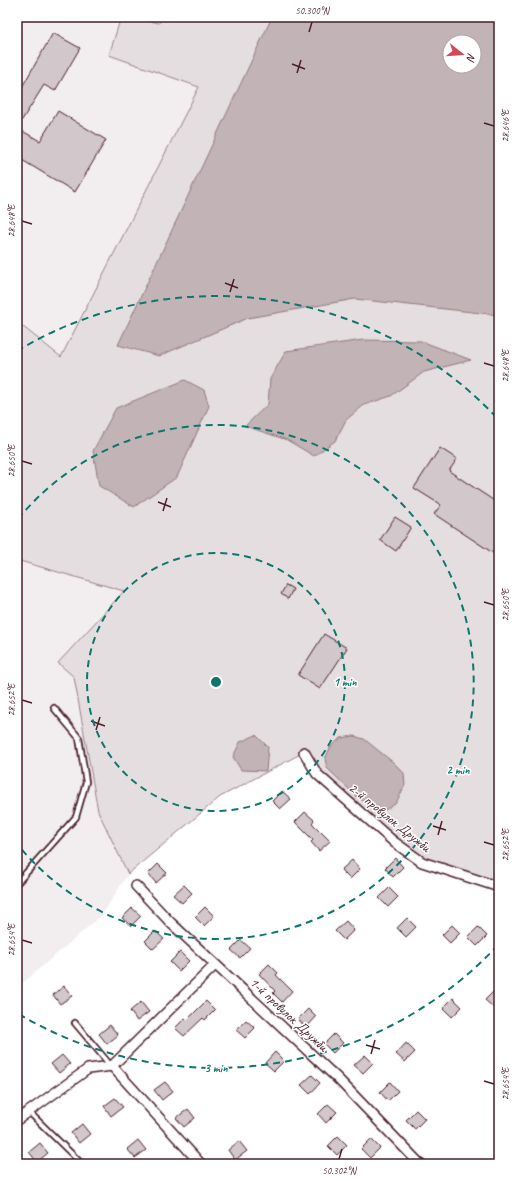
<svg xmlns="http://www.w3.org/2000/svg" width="516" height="1181" viewBox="0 0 516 1181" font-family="Caveat,sans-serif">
<rect width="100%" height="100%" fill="#fff"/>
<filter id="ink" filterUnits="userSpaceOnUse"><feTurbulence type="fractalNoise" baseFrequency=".025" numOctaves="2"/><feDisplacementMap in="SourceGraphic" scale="8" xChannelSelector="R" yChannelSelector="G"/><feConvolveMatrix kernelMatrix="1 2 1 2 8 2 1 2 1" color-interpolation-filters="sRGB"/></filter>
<g filter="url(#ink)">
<g fill="#f2eeef">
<path d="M 17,17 L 121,17 L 109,55 L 199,87 L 61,357 L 17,322 Z"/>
<path d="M 17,558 L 20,561 L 124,591 L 74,677 L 98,811 L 128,874 L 102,915 L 17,988 Z"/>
</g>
<path fill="#e5dee0" stroke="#987e86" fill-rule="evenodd" d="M 121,17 L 130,17 L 159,23 L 163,17 L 499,17 L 499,887 L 422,862 L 317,774 L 304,752 L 220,797 L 128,874 L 98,811 L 74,677 L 58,663 L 124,591 L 20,561 L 17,558 L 17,322 L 61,357 L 199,87 L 109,55 ZM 450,42 L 474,42 L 474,66 L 450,66 Z"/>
<g fill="#c1b3b6" stroke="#91787e" fill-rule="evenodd">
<path d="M 272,17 L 499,17 L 499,315 L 355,299 L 248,318 L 159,356 L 118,345 ZM 450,42 L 474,42 L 474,66 L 450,66 Z"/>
<path d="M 363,340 L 421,341 L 471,360 L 424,372 L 391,396 L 364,405 L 346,420 L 335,441 L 314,456 L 287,440 L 245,426 L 268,404 L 270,379 L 286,351 Z"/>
<path d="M 185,380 L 204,390 L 209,406 L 177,477 L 134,507 L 99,486 L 93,451 L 116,408 Z"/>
<path d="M 256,735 L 268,747 L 266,771 L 241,770 L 233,757 L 240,742 Z"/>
<path d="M 354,736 L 364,739 L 394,763 L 404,773 L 405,785 L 396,803 L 385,810 L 371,806 L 357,797 L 327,768 L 325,759 L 331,746 L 341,738 Z"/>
</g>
<g fill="#d2c7cb" stroke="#4a1f2b">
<path d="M 53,33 L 80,48 L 55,91 L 44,85 L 17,128 L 40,141 L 58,111 L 106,140 L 75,192 L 17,157 L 17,84 L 22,87 Z"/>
<path d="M 440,448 L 457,459 L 449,471 L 499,504 L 499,557 L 434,514 L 441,505 L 414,488 Z"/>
<path d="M 395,517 L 411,527 L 396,551 L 380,540 Z"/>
<path d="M 286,585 L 293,589 L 288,599 L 281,594 Z"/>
<path d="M 324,634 L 347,648 L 320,689 L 298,675 Z"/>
<path d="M 282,791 L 291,799 L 280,809 L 272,801 Z"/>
<path d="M 305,812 L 314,820 L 312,823 L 330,841 L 319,851 L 311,842 L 313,840 L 295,822 Z"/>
<path d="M 395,858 L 403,867 L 393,877 L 385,868 Z"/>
<path d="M 352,860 L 360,869 L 350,879 L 341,870 Z"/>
<path d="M 158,864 L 167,873 L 156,883 L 148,874 Z"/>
<path d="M 184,885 L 192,893 L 182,903 L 173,895 Z"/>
<path d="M 389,888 L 398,897 L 388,907 L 379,898 Z"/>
<path d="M 205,907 L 214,916 L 204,926 L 195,917 Z"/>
<path d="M 132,908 L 141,916 L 131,926 L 122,918 Z"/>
<path d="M 407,918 L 416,927 L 406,937 L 397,928 Z"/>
<path d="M 346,921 L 354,930 L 344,940 L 335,931 Z"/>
<path d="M 452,925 L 460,933 L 450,943 L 442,935 Z"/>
<path d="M 478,927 L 487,936 L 477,946 L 468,937 Z"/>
<path d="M 155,931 L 164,939 L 153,949 L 145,941 Z"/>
<path d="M 241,940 L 250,948 L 240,958 L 231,950 Z"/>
<path d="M 180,952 L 189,961 L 179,971 L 170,962 Z"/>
<path d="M 269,964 L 278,973 L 276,975 L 292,991 L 282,1002 L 273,993 L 275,991 L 259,974 Z"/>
<path d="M 64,986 L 72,996 L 60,1004 L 53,995 Z"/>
<path d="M 499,986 L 499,1003 L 494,1008 L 485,1000 Z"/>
<path d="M 453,998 L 462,1007 L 452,1017 L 443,1008 Z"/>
<path d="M 206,1001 L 215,1010 L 205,1020 L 203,1018 L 184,1036 L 175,1028 L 185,1018 L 187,1020 Z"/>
<path d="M 141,1002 L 149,1012 L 137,1021 L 130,1011 Z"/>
<path d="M 308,1009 L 316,1017 L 306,1028 L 298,1019 Z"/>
<path d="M 246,1020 L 255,1028 L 245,1038 L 236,1030 Z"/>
<path d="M 110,1025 L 118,1035 L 107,1044 L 99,1034 Z"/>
<path d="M 334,1034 L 343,1043 L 333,1053 L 324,1044 Z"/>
<path d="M 406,1043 L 415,1052 L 405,1062 L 396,1054 Z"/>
<path d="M 275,1052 L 284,1061 L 274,1071 L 265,1063 Z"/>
<path d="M 62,1055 L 70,1064 L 59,1073 L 51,1064 Z"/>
<path d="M 365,1055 L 373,1063 L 363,1073 L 354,1065 Z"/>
<path d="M 312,1075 L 320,1083 L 310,1094 L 301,1085 Z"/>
<path d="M 165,1082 L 173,1091 L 162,1100 L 154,1090 Z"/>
<path d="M 390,1082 L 398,1091 L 388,1101 L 380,1092 Z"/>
<path d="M 115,1098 L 123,1107 L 111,1116 L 104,1106 Z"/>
<path d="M 328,1104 L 337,1112 L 326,1123 L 318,1114 Z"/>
<path d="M 188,1109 L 195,1118 L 184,1127 L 176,1118 Z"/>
<path d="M 416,1110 L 425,1119 L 415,1129 L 406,1120 Z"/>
<path d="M 82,1124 L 90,1134 L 79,1143 L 71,1133 Z"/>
<path d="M 338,1136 L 347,1145 L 337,1155 L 328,1146 Z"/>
<path d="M 371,1139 L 380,1148 L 370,1158 L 361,1149 Z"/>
<path d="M 138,1140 L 146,1150 L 135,1158 L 127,1149 Z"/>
<path d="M 239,1141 L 247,1151 L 235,1160 L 228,1150 Z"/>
<path d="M 40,1143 L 48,1153 L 37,1162 L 29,1152 Z"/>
</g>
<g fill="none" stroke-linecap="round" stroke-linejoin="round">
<defs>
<g id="lane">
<path d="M 17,75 L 18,75"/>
<path d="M 17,883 L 76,817 L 86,782 L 79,738 L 54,708"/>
<path d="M 75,1023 L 111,1066"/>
<path d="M 29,1112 L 82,1164"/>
</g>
<g id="street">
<path d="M 304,752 L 317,774 L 394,842 L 422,862 L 499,887"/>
<path d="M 136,886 L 171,923 L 338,1079 L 420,1164"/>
<path d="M 112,1066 L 201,1164"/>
<path d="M 17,1120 L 88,1069 L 112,1066 L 215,965"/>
</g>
</defs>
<use href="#lane" stroke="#4a1f2b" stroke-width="8"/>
<use href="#street" stroke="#4a1f2b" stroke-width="12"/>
<use href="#lane" stroke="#fff" stroke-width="4.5"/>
<use href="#street" stroke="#fff" stroke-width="9"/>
</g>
</g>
<path fill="none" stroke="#4a1f2b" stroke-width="1.5" d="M 309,32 L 312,22M 292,64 L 305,69M 297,73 L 301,60M 484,123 L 494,126M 22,221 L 32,224M 225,283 L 238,288M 230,292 L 234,279M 484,363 L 494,366M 22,461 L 32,464M 158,502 L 171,507M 163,511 L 167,498M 484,602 L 494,605M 22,700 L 32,703M 91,721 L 105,726M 96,730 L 100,717M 433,826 L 446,830M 438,835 L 442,821M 484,842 L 494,845M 22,940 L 32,943M 366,1045 L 380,1049M 371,1054 L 375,1040M 484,1081 L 494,1084M 339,1159 L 342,1149"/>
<g fill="none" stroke="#0f766e" stroke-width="2" stroke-dasharray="7 5">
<circle cx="216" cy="682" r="129"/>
<path d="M18 519A257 257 0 1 1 18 845"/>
<path d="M498 945A386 386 0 0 1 17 1013M17 351A386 386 0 0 1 498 419"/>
</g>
<g text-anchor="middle" stroke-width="3" stroke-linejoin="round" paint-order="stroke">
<g font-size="14" fill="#4a1f2b" stroke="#fff">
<text transform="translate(390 817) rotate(39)" y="5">2-й провулок Дружби</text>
<text transform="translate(289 1014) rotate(43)" y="5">1-й провулок Дружби</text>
</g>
</g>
<circle cx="216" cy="682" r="6" fill="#0f766e" stroke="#fff" stroke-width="2"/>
<g font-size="12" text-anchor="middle" font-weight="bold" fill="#0f766e" stroke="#fff" stroke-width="3" stroke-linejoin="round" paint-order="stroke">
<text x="345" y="686">1 min</text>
<text x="458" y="774">2 min</text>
<text x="216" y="1072">3 min</text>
</g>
<rect width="516" height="1181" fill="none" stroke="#fff" stroke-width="44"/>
<g transform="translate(462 54) rotate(107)"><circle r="19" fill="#ffffff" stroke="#b7a5aa"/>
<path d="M0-3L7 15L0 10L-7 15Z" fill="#d1495b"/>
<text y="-6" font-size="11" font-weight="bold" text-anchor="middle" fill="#4a1f2b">N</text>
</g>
<rect x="22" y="22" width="472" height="1137" fill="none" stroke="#4a1f2b" stroke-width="1.5"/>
<g font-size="10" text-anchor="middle" fill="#4a1f2b">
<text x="312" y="14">50.300°N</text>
<text transform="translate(505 126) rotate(-90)" y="4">28.646°E</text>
<text transform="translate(11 221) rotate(-90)" y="4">28.648°E</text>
<text transform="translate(505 366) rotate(-90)" y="4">28.648°E</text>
<text transform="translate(11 461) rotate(-90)" y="4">28.650°E</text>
<text transform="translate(505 605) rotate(-90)" y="4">28.650°E</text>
<text transform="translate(11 700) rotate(-90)" y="4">28.652°E</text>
<text transform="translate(505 845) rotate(-90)" y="4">28.652°E</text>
<text transform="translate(11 940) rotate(-90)" y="4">28.654°E</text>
<text transform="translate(505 1084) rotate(-90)" y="4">28.654°E</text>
<text x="339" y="1174">50.302°N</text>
</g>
</svg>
